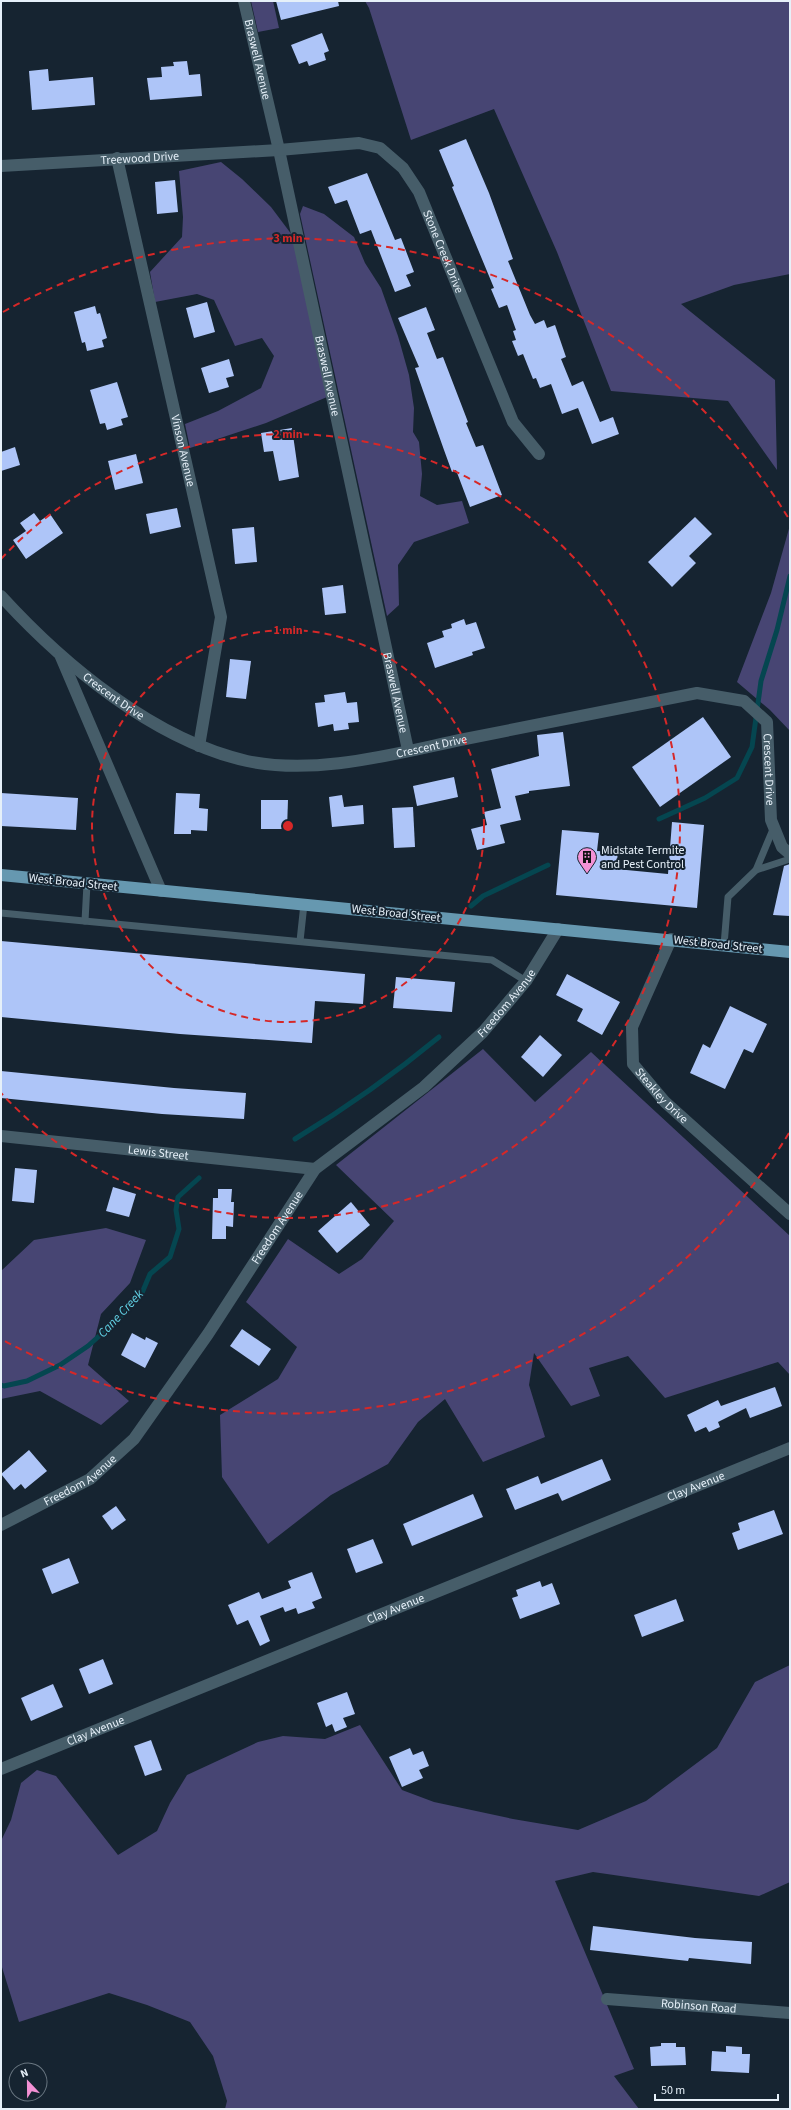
<svg xmlns="http://www.w3.org/2000/svg" width="791" height="2110" viewBox="0 0 791 2110" font-family="'Source Sans 3',sans-serif">
<rect width="100%" height="100%" fill="#162431"/>
<g fill="#474573">
<path d="M 251,1 L 273,1 L 279,28 L 258,32 Z"/>
<path d="M 365,1 L 790,1 L 790,274 L 734,285 L 681,304 L 775,380 L 777,470 L 728,401 L 611,391 L 557,252 L 494,109 L 411,140 L 369,8 Z"/>
<path d="M 221,162 L 242,179 L 271,207 L 292,235 L 327,397 L 266,423 L 190,448 L 185,424 L 218,411 L 261,388 L 274,356 L 262,338 L 235,346 L 214,300 L 197,294 L 155,302 L 150,272 L 182,237 L 183,217 L 179,171 Z"/>
<path d="M 303,206 L 324,214 L 354,237 L 365,263 L 381,288 L 398,336 L 409,375 L 414,408 L 413,432 L 419,442 L 422,474 L 420,496 L 437,505 L 462,501 L 469,523 L 414,542 L 398,565 L 399,605 L 387,616 L 300,214 Z"/>
<path d="M 790,525 L 790,731 L 770,710 L 737,682 L 771,593 Z"/>
<path d="M 483,1049 L 535,1102 L 591,1052 L 790,1236 L 790,1375 L 778,1362 L 665,1398 L 628,1356 L 589,1368 L 600,1396 L 571,1406 L 534,1353 L 529,1385 L 545,1437 L 483,1462 L 445,1399 L 418,1422 L 388,1464 L 331,1495 L 268,1544 L 222,1477 L 220,1415 L 278,1379 L 297,1347 L 246,1302 L 288,1239 L 339,1274 L 362,1259 L 394,1221 L 336,1165 Z"/>
<path d="M 106,1228 L 146,1240 L 130,1283 L 101,1314 L 88,1365 L 129,1401 L 101,1425 L 40,1391 L 1,1399 L 1,1271 L 34,1240 Z"/>
<path d="M 790,1665 L 790,1882 L 759,1896 L 593,1872 L 555,1881 L 634,2069 L 614,2076 L 639,2109 L 225,2109 L 227,2101 L 213,2056 L 190,2022 L 147,2005 L 109,1993 L 19,2022 L 1,1964 L 1,1841 L 11,1820 L 21,1783 L 37,1770 L 56,1776 L 118,1855 L 157,1831 L 170,1803 L 187,1775 L 258,1742 L 283,1736 L 325,1739 L 360,1725 L 402,1790 L 434,1802 L 513,1819 L 578,1830 L 646,1801 L 717,1748 L 755,1682 Z"/>
</g>
<g fill="none" stroke-linecap="round" stroke-linejoin="round">
<g stroke="#054650" stroke-width="5">
<path d="M 659,819 L 705,798 L 737,778 L 752,747 L 761,681 L 777,630 L 790,576"/>
<path d="M 471,906 L 483,896 L 548,865"/>
<path d="M 295,1139 C 346,1108 393,1075 439,1037"/>
<path d="M 1,1385 L 4,1386 L 27,1381 L 60,1365 L 88,1346 L 117,1320 L 142,1293 L 150,1274 L 170,1257 L 179,1229 L 176,1210 L 178,1197 L 199,1178"/>
</g>
</g>
<g fill="#aec5f8">
<path d="M 276,1 L 338,1 L 339,6 L 281,20 Z"/>
<path d="M 322,33 L 329,51 L 324,53 L 326,60 L 309,66 L 307,61 L 299,64 L 291,45 Z"/>
<path d="M 187,61 L 189,75 L 200,74 L 202,96 L 150,100 L 147,78 L 162,77 L 161,67 L 174,66 L 173,62 Z"/>
<path d="M 48,69 L 49,81 L 93,77 L 95,105 L 32,110 L 29,71 Z"/>
<path d="M 466,139 L 489,193 L 513,259 L 508,261 L 530,315 L 535,324 L 544,320 L 547,328 L 555,325 L 566,357 L 561,359 L 572,386 L 583,381 L 600,422 L 613,417 L 619,434 L 592,444 L 578,408 L 562,414 L 551,384 L 540,388 L 536,378 L 533,379 L 523,354 L 518,356 L 512,341 L 516,340 L 513,331 L 516,330 L 507,305 L 499,308 L 491,289 L 494,288 L 452,187 L 454,186 L 439,150 Z"/>
<path d="M 367,173 L 395,240 L 401,238 L 414,272 L 406,275 L 411,286 L 395,292 L 371,230 L 360,234 L 347,200 L 335,204 L 328,187 Z"/>
<path d="M 175,180 L 178,212 L 157,214 L 155,182 Z"/>
<path d="M 207,302 L 215,332 L 194,338 L 186,308 Z"/>
<path d="M 95,306 L 97,314 L 100,313 L 107,338 L 102,340 L 104,347 L 87,351 L 85,342 L 82,343 L 74,312 Z"/>
<path d="M 426,307 L 435,330 L 427,333 L 437,359 L 443,357 L 468,422 L 466,423 L 476,447 L 483,445 L 502,495 L 470,507 L 456,470 L 452,472 L 444,450 L 415,368 L 419,367 L 398,318 Z"/>
<path d="M 229,359 L 234,376 L 226,378 L 229,387 L 209,393 L 201,368 Z"/>
<path d="M 117,382 L 128,417 L 121,419 L 123,425 L 107,430 L 105,423 L 100,424 L 90,390 Z"/>
<path d="M 292,428 L 299,477 L 279,481 L 273,451 L 264,452 L 261,433 Z"/>
<path d="M 15,447 L 20,465 L 1,471 L 1,452 Z"/>
<path d="M 136,454 L 143,483 L 115,490 L 108,461 Z"/>
<path d="M 177,508 L 181,527 L 150,534 L 146,514 Z"/>
<path d="M 34,513 L 40,521 L 50,514 L 63,533 L 26,559 L 13,540 L 26,531 L 20,523 Z"/>
<path d="M 695,517 L 712,534 L 689,556 L 696,563 L 672,587 L 648,562 Z"/>
<path d="M 254,527 L 257,562 L 235,564 L 232,529 Z"/>
<path d="M 343,585 L 346,613 L 325,615 L 322,588 Z"/>
<path d="M 464,619 L 466,625 L 476,622 L 485,648 L 472,652 L 473,655 L 435,668 L 427,643 L 444,637 L 442,631 L 452,628 L 451,624 Z"/>
<path d="M 230,659 L 251,661 L 246,699 L 226,697 Z"/>
<path d="M 345,692 L 347,703 L 357,702 L 359,722 L 348,723 L 349,729 L 334,731 L 333,724 L 318,727 L 315,703 L 325,702 L 324,695 Z"/>
<path d="M 703,717 L 731,757 L 660,807 L 632,767 Z"/>
<path d="M 563,732 L 570,786 L 529,791 L 529,793 L 515,796 L 521,820 L 500,825 L 505,843 L 477,850 L 471,829 L 487,825 L 484,812 L 501,808 L 491,769 L 539,756 L 537,735 Z"/>
<path d="M 454,777 L 458,797 L 417,806 L 413,786 Z"/>
<path d="M 1,793 L 78,798 L 76,830 L 1,826 Z"/>
<path d="M 176,793 L 200,794 L 199,808 L 208,809 L 207,831 L 191,830 L 191,834 L 174,834 Z"/>
<path d="M 342,795 L 344,807 L 363,805 L 364,824 L 332,827 L 329,797 Z"/>
<path d="M 261,800 L 288,800 L 287,829 L 261,829 Z"/>
<path d="M 413,807 L 415,847 L 394,848 L 392,808 Z"/>
<path d="M 672,822 L 704,825 L 697,908 L 556,895 L 562,830 L 599,833 L 597,851 L 618,852 L 616,869 L 668,874 Z"/>
<path d="M 790,864 L 790,916 L 773,915 L 784,866 Z"/>
<path d="M 1,941 L 365,974 L 363,1004 L 315,1001 L 312,1043 L 180,1034 L 1,1017 Z"/>
<path d="M 567,974 L 620,1002 L 602,1035 L 577,1021 L 583,1009 L 556,995 Z"/>
<path d="M 396,977 L 455,982 L 452,1012 L 393,1008 Z"/>
<path d="M 730,1006 L 767,1024 L 753,1053 L 744,1049 L 725,1089 L 690,1073 L 703,1044 L 710,1048 Z"/>
<path d="M 540,1035 L 562,1055 L 543,1077 L 521,1057 Z"/>
<path d="M 1,1071 L 174,1088 L 246,1093 L 244,1119 L 162,1114 L 1,1098 Z"/>
<path d="M 15,1168 L 37,1170 L 34,1203 L 12,1201 Z"/>
<path d="M 113,1187 L 136,1194 L 129,1217 L 106,1211 Z"/>
<path d="M 218,1189 L 232,1189 L 231,1202 L 234,1202 L 233,1227 L 226,1226 L 226,1239 L 212,1239 L 213,1198 L 218,1198 Z"/>
<path d="M 351,1202 L 370,1225 L 337,1253 L 318,1231 Z"/>
<path d="M 242,1329 L 271,1349 L 259,1366 L 230,1346 Z"/>
<path d="M 132,1333 L 145,1340 L 146,1337 L 158,1343 L 145,1368 L 121,1355 Z"/>
<path d="M 775,1387 L 782,1406 L 750,1418 L 746,1408 L 718,1422 L 720,1427 L 709,1432 L 706,1427 L 695,1432 L 687,1415 L 718,1400 L 721,1406 Z"/>
<path d="M 29,1450 L 47,1471 L 25,1489 L 21,1484 L 14,1490 L 1,1474 Z"/>
<path d="M 602,1459 L 611,1480 L 562,1501 L 558,1493 L 515,1510 L 506,1489 L 538,1476 L 541,1484 Z"/>
<path d="M 473,1494 L 483,1517 L 412,1546 L 403,1524 Z"/>
<path d="M 116,1506 L 126,1520 L 112,1530 L 102,1516 Z"/>
<path d="M 774,1510 L 783,1534 L 738,1550 L 732,1533 L 740,1530 L 738,1523 Z"/>
<path d="M 373,1539 L 383,1563 L 356,1573 L 347,1549 Z"/>
<path d="M 69,1558 L 79,1583 L 52,1594 L 42,1569 Z"/>
<path d="M 312,1572 L 322,1598 L 312,1602 L 315,1608 L 298,1614 L 296,1608 L 285,1612 L 283,1607 L 260,1616 L 270,1641 L 260,1646 L 248,1620 L 237,1625 L 228,1605 L 259,1592 L 262,1599 L 291,1588 L 288,1581 Z"/>
<path d="M 540,1581 L 542,1587 L 552,1583 L 560,1604 L 520,1619 L 512,1598 L 518,1596 L 516,1590 Z"/>
<path d="M 676,1599 L 684,1621 L 642,1637 L 634,1615 Z"/>
<path d="M 103,1659 L 113,1684 L 89,1694 L 79,1669 Z"/>
<path d="M 53,1684 L 63,1707 L 31,1721 L 21,1698 Z"/>
<path d="M 347,1692 L 355,1714 L 343,1718 L 347,1727 L 335,1732 L 332,1724 L 326,1727 L 317,1703 Z"/>
<path d="M 151,1740 L 162,1770 L 145,1776 L 134,1746 Z"/>
<path d="M 410,1748 L 413,1755 L 423,1751 L 429,1766 L 419,1770 L 423,1778 L 402,1787 L 389,1757 Z"/>
<path d="M 593,1926 L 695,1938 L 752,1942 L 751,1964 L 689,1958 L 688,1961 L 590,1950 Z"/>
<path d="M 661,2043 L 676,2043 L 676,2047 L 685,2047 L 686,2065 L 651,2066 L 650,2047 L 661,2046 Z"/>
<path d="M 726,2046 L 742,2047 L 742,2054 L 750,2054 L 749,2073 L 711,2071 L 712,2051 L 726,2052 Z"/>
</g>
<g fill="none" stroke-linecap="round" stroke-linejoin="round">
<g stroke="#465d69" stroke-width="7">
<path d="M 756,870 L 790,859"/>
<path d="M 1,913 L 492,960 L 526,981"/>
<path d="M 85,921 L 87,884"/>
<path d="M 300,941 L 304,904"/>
<path d="M 724,945 L 728,897 L 756,870 L 774,827"/>
</g>
<g stroke="#465d69" stroke-width="12">
<path id="s1" d="M 244,1 L 279,150 L 408,750"/>
<path id="s2" d="M 117,158 L 221,617 L 199,746"/>
<path id="s3" d="M 1,166 L 279,150 L 359,143 L 380,148 L 403,168 L 419,192 L 513,422 L 539,454"/>
<path id="s4" d="M 1,596 C 64,665 154,740 247,761 C 318,776 396,753 465,739 C 542,724 619,709 697,693 L 744,701 L 767,722 L 771,820 L 782,847 L 790,854"/>
<path d="M 61,657 L 161,891"/>
<path id="s5" d="M 671,939 L 632,1027 L 633,1064 L 665,1102 L 790,1214"/>
<path id="s6" d="M 1,1136 L 315,1169"/>
<path id="s7" d="M 1,1525 L 90,1479 L 134,1439 L 208,1334 L 315,1169 L 424,1087 L 483,1032 L 526,981 L 558,929"/>
<path id="s8" d="M 1,1769 L 790,1448"/>
<path id="s9" d="M 607,1999 L 790,2013"/>
</g>
<path stroke="#6698b0" stroke-width="12" d="M 1,875 L 790,952"/>
</g>
<g fill="none" stroke="#d62828" stroke-width="2" stroke-dasharray="7 5">
<circle cx="288" cy="826" r="196"/>
<path d="M1 559A392 392 0 1 1 1 1093"/>
<path d="M789 1133A588 588 0 0 1 3 1340M3 312A588 588 0 0 1 789 519"/>
</g>
<defs>
<symbol id="building-pin" viewBox="-11 -11 22 30"><path d="M0 17L-7.5 6A9.5 9.5 0 1 1 7.5 6Z" fill="#f391d5" stroke="#162431"/><path d="M-4-6H4V6H1V3H-1V6H-4ZM-2.5-4.3h1.7v1.8h-1.7ZM.8-4.3h1.7v1.8H.8ZM-2.5-1h1.7V.8h-1.7ZM.8-1h1.7V.8H.8Z" fill="#111"/></symbol>
</defs>
<g fill-rule="evenodd">
<use href="#building-pin" x="576" y="846" width="22" height="30"/>
</g>
<g text-anchor="middle" stroke-width="4" stroke-linejoin="round" paint-order="stroke">
<g font-size="12" fill="#e6f0f9" stroke="#162431">
<text dy="4" stroke="none"><textPath href="#s1" startOffset="60">Braswell Avenue</textPath></text>
<text dy="4" stroke="none"><textPath href="#s3" startOffset="139">Treewood Drive</textPath></text>
<text dy="4" stroke="none"><textPath href="#s3" startOffset="504">Stone Creek Drive</textPath></text>
<text dy="4" stroke="none"><textPath href="#s1" startOffset="384">Braswell Avenue</textPath></text>
<text dy="4" stroke="none"><textPath href="#s2" startOffset="300">Vinson Avenue</textPath></text>
<text dy="4" stroke="none"><textPath href="#s1" startOffset="708">Braswell Avenue</textPath></text>
<text dy="4" stroke="none"><textPath href="#s4" startOffset="151">Crescent Drive</textPath></text>
<text dy="4" stroke="none"><textPath href="#s4" startOffset="487">Crescent Drive</textPath></text>
<text dy="4" stroke="none"><textPath href="#s4" startOffset="884">Crescent Drive</textPath></text>
<text transform="translate(73 882) rotate(6)" y="4">West Broad Street</text>
<text transform="translate(396 913) rotate(6)" y="4">West Broad Street</text>
<text transform="translate(718 944) rotate(6)" y="4">West Broad Street</text>
<text dy="4" stroke="none"><textPath href="#s7" startOffset="739">Freedom Avenue</textPath></text>
<text dy="4" stroke="none"><textPath href="#s5" startOffset="176">Steakley Drive</textPath></text>
<text dy="4" stroke="none"><textPath href="#s6" startOffset="158">Lewis Street</textPath></text>
<text dy="4" stroke="none"><textPath href="#s7" startOffset="415">Freedom Avenue</textPath></text>
<text dy="4" stroke="none"><textPath href="#s7" startOffset="91">Freedom Avenue</textPath></text>
<text dy="4" stroke="none"><textPath href="#s8" startOffset="750">Clay Avenue</textPath></text>
<text dy="4" stroke="none"><textPath href="#s8" startOffset="426">Clay Avenue</textPath></text>
<text dy="4" stroke="none"><textPath href="#s8" startOffset="102">Clay Avenue</textPath></text>
<text dy="4" stroke="none"><textPath href="#s9" startOffset="92">Robinson Road</textPath></text>
</g>
<g font-size="12" fill="#e6f0f9" stroke="#162431" text-anchor="start">
<text x="601" y="854">Midstate Termite<tspan x="601" dy="14">and Pest Control</tspan></text>
</g>
<g font-size="13" font-style="italic" fill="#62d3e7" stroke="#162431">
<text transform="translate(120 1313) rotate(-47)" y="5">Cane Creek</text>
</g>
</g>
<circle cx="288" cy="826" r="6" fill="#d62828" stroke="#162431" stroke-width="2"/>
<g font-size="12" text-anchor="middle" font-weight="bold" fill="#d62828" stroke="#162431" stroke-width="4" stroke-linejoin="round" paint-order="stroke">
<text x="288" y="242">3 min</text>
<text x="288" y="438">2 min</text>
<text x="288" y="634">1 min</text>
</g>
<rect width="791" height="2110" fill="none" stroke="#e6f0f9" stroke-width="4"/>
<g transform="translate(28 2082) rotate(338)"><circle r="19" fill="#162431" stroke="#697681"/>
<path d="M0-3L7 15L0 10L-7 15Z" fill="#f391d5"/>
<text y="-6" font-size="11" font-weight="bold" text-anchor="middle" fill="#e6f0f9">N</text>
</g>
<path d="M655 2094v6h123v-6" fill="none" stroke="#e6f0f9" stroke-width="2"/>
<text x="661" y="2094" font-size="12" fill="#e6f0f9" stroke="#162431" stroke-width="3" paint-order="stroke">50 m</text>
</svg>
